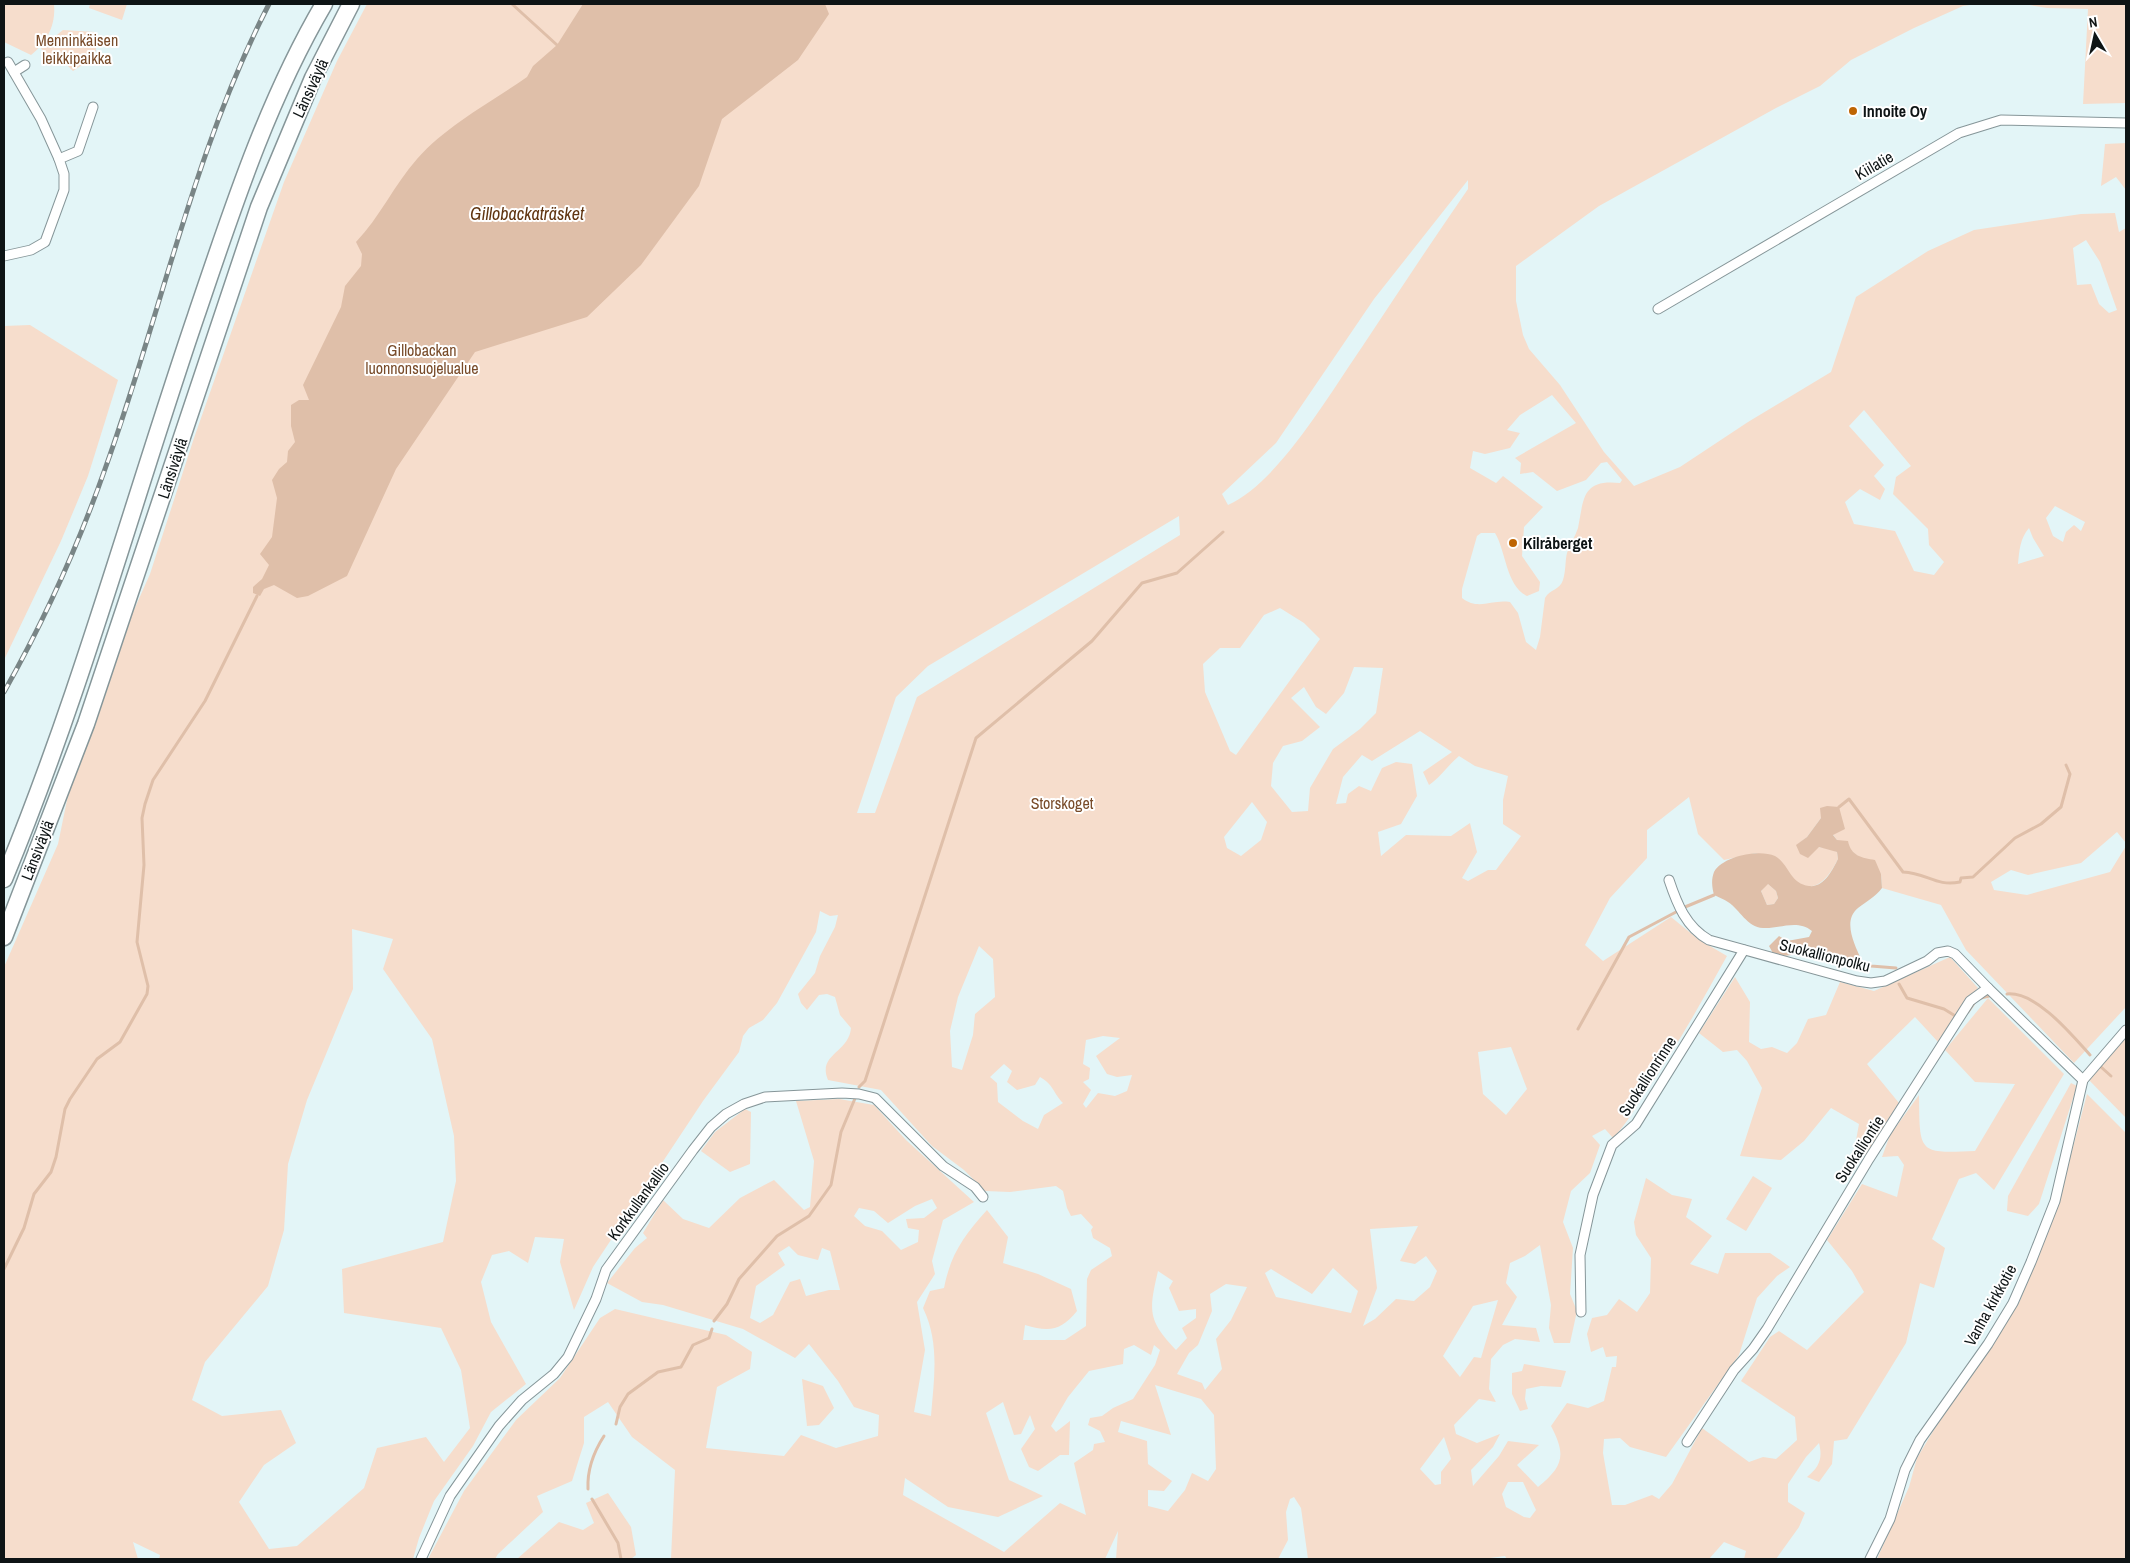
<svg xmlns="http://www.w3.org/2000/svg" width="2130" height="1563" viewBox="0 0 2130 1563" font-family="'Archivo Narrow',sans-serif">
<rect width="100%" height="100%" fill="#e3f5f7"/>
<g fill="#f6ddcc" fill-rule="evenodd">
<path d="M 4,4 L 54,4 C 56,25 47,42 31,55 L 4,42 Z"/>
<path d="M 90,4 L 127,4 L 122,20 L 89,8 Z"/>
<path d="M 367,4 L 1976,4 L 1963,6 L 1914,28 L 1851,60 L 1820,86 L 1776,108 L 1599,206 L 1516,266 L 1516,301 L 1523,335 L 1529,349 L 1560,385 L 1604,452 L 1634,486 L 1680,467 L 1748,422 L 1831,372 L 1856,297 L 1928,251 L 1974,230 L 2081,214 L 2115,213 L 2119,232 L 2126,228 L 2126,843 L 2117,832 L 2081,863 L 2028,875 L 2011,870 L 1991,882 L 1994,890 L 2027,895 L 2110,872 L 2126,846 L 2126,1007 L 2074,1063 L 1966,950 L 1941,905 L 1882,888 L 1881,874 L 1837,840 L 1821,818 L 1807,837 L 1797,845 L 1828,848 L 1837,852 L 1838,859 C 1830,875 1815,898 1794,880 C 1791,877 1790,873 1787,870 C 1779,863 1766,858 1756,853 L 1724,860 L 1698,834 L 1689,797 L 1647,830 L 1647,858 L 1610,898 L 1585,945 L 1603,961 L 1671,917 L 1698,939 L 1727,956 C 1701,1003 1675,1050 1644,1094 C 1633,1111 1628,1122 1613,1138 L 1605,1129 L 1592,1136 L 1600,1145 L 1590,1173 L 1571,1191 L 1563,1222 L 1573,1248 L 1570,1294 L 1577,1311 L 1570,1343 L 1554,1343 L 1549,1328 L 1551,1305 L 1540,1245 L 1525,1256 L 1510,1263 L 1506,1283 L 1517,1297 L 1502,1325 L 1536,1328 L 1540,1342 L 1515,1339 L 1503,1345 L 1491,1359 L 1489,1389 L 1496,1402 L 1479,1399 L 1454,1425 L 1456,1434 L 1477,1443 L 1500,1434 L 1493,1447 L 1471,1470 L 1473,1486 L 1499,1456 L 1508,1441 L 1539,1445 L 1517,1465 L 1538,1487 C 1564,1466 1566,1455 1551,1426 L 1567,1403 L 1588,1408 L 1604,1401 L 1612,1367 L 1616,1367 L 1617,1356 L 1606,1357 L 1603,1347 L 1591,1352 L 1587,1334 L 1592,1318 L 1607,1315 L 1619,1299 L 1637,1312 L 1650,1293 L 1651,1258 L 1636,1235 L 1634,1222 L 1646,1178 L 1672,1195 L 1692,1199 L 1686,1217 L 1712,1236 L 1690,1264 L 1718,1274 L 1725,1253 L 1770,1253 L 1790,1267 L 1777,1276 L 1757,1298 L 1739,1355 L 1666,1457 L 1630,1447 L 1620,1438 L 1604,1439 L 1603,1453 L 1612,1505 L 1625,1505 L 1652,1495 L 1659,1499 L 1672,1484 L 1702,1428 L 1749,1462 L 1763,1457 L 1776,1459 L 1797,1440 L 1795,1417 L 1741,1381 L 1770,1337 L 1779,1331 L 1807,1350 L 1864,1292 L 1852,1271 L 1827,1240 L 1862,1184 L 1897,1197 L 1904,1165 L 1898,1156 L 1882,1157 L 1890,1135 L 1919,1095 C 1920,1152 1917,1154 1975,1151 L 2015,1084 L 1975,1082 L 1945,1050 L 1988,998 L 2064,1074 L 1994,1190 L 1976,1173 L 1959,1179 L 1932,1239 L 1945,1248 L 1934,1288 L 1920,1283 L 1906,1343 L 1847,1439 L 1834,1441 L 1832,1464 L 1819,1482 L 1807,1477 C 1819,1467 1823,1459 1819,1443 L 1806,1457 L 1788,1484 L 1788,1502 L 1805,1513 L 1799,1527 L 1776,1559 L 1744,1559 L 1746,1551 L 1724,1542 L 1709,1559 L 1507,1559 L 1505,1556 L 1483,1559 L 1308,1559 L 1301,1508 L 1294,1497 L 1290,1499 L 1286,1512 L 1288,1540 L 1278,1559 L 1116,1559 L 1118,1531 L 1105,1559 L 671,1559 L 675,1470 L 632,1437 L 608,1402 L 584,1417 L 584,1443 L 572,1481 L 537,1496 L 543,1512 L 498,1554 L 495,1559 L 428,1559 L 464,1491 L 516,1420 L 560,1378 L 600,1318 L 615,1309 L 726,1335 L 752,1352 L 750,1369 L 717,1387 L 706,1448 L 784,1456 L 801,1435 L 836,1448 L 878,1436 L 879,1415 L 854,1407 L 838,1381 L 809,1344 L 795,1358 L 743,1329 L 663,1305 L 642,1302 L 607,1283 L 635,1248 L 647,1238 L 643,1233 L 663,1200 L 683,1219 L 709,1228 L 740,1198 L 774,1180 L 804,1210 L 810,1207 L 814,1161 L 796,1101 L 839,1099 L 874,1105 L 906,1140 L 974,1202 L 943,1220 L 932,1261 L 935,1274 L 917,1302 L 925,1350 L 914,1412 L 931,1416 C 934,1379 940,1343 923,1308 L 930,1291 L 944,1288 C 951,1253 964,1236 987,1210 L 1008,1237 L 1003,1263 L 1038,1274 L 1071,1289 L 1077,1311 C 1061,1331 1049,1332 1025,1325 L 1023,1340 L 1065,1340 L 1086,1326 L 1087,1279 L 1091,1270 L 1112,1256 L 1110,1248 L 1093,1238 L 1091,1230 L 1093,1227 L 1081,1214 L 1071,1216 L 1067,1208 L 1063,1191 L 1056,1186 L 1010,1192 L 985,1191 L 964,1170 L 932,1146 L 881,1090 L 828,1080 C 817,1054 849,1053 851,1028 L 840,1015 L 835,997 L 827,994 L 819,995 L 807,1010 L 801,1003 L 798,994 L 815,973 L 820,956 L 835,927 L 838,915 L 830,916 L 820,911 L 816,932 L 777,1003 L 763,1020 L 749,1028 L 743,1036 L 739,1052 L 703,1101 L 593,1267 L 574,1310 L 560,1262 L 564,1239 L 535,1237 L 528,1263 L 509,1251 L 492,1255 L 481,1282 L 491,1322 L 526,1384 L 491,1412 L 473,1446 L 434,1501 L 419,1538 L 413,1559 L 159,1559 L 160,1555 L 133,1542 L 138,1559 L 4,1559 L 4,967 L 58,844 L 73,771 L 121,639 L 150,574 L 194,438 L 284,182 L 337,61 ZM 1468,180 L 1468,189 C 1432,241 1397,294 1362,347 C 1330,393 1279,482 1228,505 L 1222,494 L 1276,443 L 1374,299 ZM 2086,240 L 2100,262 L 2117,310 L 2109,313 L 2099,304 L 2091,284 L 2077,285 L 2073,248 ZM 1552,395 L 1576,423 L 1515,458 L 1521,463 L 1520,474 L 1533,472 L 1557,491 L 1586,480 L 1601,463 L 1607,462 L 1622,480 L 1620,483 C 1582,479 1584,498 1578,528 C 1575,537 1570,544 1567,553 C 1565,561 1566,571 1563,580 C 1560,590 1550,589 1545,598 L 1540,637 L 1536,650 L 1526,642 L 1518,613 L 1510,602 C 1491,599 1479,611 1462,598 L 1462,589 L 1477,536 L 1481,533 L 1495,533 C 1506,551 1506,586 1527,596 L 1539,591 L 1540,582 L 1522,556 L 1524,527 L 1543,507 L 1503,476 L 1496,483 L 1470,468 L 1473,451 L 1485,454 L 1510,448 L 1520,433 L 1507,430 L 1520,415 ZM 1864,410 L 1911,466 L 1896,477 L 1893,494 L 1928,529 L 1929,545 L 1944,562 L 1934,575 L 1914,571 L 1895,531 L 1854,524 L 1845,502 L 1860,489 L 1880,500 L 1885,489 L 1874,476 L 1884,465 L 1849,426 ZM 2055,506 L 2085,522 L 2081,531 L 2074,525 L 2066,532 L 2063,542 L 2053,536 L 2046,518 ZM 1179,516 L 1180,535 L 917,697 L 875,813 L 857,813 L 896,697 L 928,666 ZM 2029,528 L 2033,538 L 2044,556 L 2018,564 C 2019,552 2020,538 2029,528 ZM 1280,608 L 1304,623 L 1320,639 L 1236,755 L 1230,751 L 1205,692 L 1203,664 L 1220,648 L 1240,648 L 1264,615 ZM 1354,667 L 1383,668 L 1376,713 L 1360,729 L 1333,749 L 1310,788 L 1308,811 L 1292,812 L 1271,786 L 1273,763 L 1283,746 L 1302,741 L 1320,727 L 1291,698 L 1304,687 L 1316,707 L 1326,714 L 1344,693 ZM 1420,731 L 1452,752 L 1423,772 L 1429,785 C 1441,777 1448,765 1459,756 L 1475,766 L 1508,776 L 1503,800 L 1503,824 L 1521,836 L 1496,870 L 1488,870 L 1468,881 L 1462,878 L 1477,852 L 1470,823 L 1451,836 L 1406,835 L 1381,856 L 1378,832 L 1401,824 L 1417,796 L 1412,764 L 1396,762 L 1382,768 L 1371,791 L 1359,786 L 1348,794 L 1346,803 L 1336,804 L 1343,777 L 1362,755 L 1372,761 ZM 1252,802 L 1267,822 L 1261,840 L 1241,856 L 1227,848 L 1224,837 ZM 352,929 L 393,939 L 383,969 L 432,1039 L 454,1136 L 456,1181 L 443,1242 L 342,1269 L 344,1313 L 441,1328 L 461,1370 L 470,1428 L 444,1462 L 426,1437 L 377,1448 L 364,1488 L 297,1546 L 269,1549 L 239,1502 L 264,1465 L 296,1443 L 281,1410 L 222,1416 L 192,1400 L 205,1362 L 268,1286 L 284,1230 L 288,1164 L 307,1100 L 353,989 ZM 979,946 L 993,959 L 995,997 L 975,1014 L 973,1035 L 962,1070 L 952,1067 L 950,1031 L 958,997 ZM 1103,1036 L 1120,1038 L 1096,1056 L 1107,1074 L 1117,1077 L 1132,1075 L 1127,1091 L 1115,1096 L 1098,1093 L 1086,1108 L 1083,1104 L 1091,1090 L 1083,1082 L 1089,1079 L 1090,1068 L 1083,1064 L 1086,1040 ZM 1511,1047 L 1527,1089 L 1506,1115 L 1483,1094 L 1478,1052 ZM 1004,1064 L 1012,1071 L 1007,1082 L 1017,1090 L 1035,1085 L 1040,1077 C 1054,1085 1053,1093 1063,1103 L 1044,1115 L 1038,1129 L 1023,1121 L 998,1102 L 997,1083 L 990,1077 ZM 932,1199 L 937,1208 L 924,1218 L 906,1219 L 908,1228 L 919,1230 L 918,1242 L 901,1250 L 882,1231 L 865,1226 L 854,1216 L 859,1208 L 874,1211 L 888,1223 L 915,1206 ZM 1418,1226 L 1400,1261 L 1415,1264 L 1426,1256 L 1437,1271 L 1430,1287 L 1414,1301 L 1396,1299 L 1375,1319 L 1363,1326 L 1377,1288 L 1370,1229 ZM 789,1246 L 798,1255 L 818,1260 L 822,1248 L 830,1251 L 840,1290 L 829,1290 L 806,1296 L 800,1279 L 790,1282 L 773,1315 L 760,1323 L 750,1318 L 756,1286 L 785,1265 L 778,1253 ZM 1333,1268 L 1358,1291 L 1351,1313 L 1276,1297 L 1265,1273 L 1271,1269 L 1312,1294 ZM 1158,1271 L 1173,1281 L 1169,1288 L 1179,1311 L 1196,1309 L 1196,1318 L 1182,1328 L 1187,1338 L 1176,1350 C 1147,1320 1149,1310 1158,1271 ZM 1226,1284 L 1247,1287 L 1231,1320 L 1216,1339 L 1222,1369 L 1205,1390 L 1202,1383 L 1177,1374 L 1189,1353 L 1198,1345 L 1212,1311 L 1210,1294 ZM 1498,1300 L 1481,1358 L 1474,1357 L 1460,1377 L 1443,1356 L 1473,1306 ZM 1134,1345 L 1151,1355 L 1154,1345 L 1160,1350 L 1155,1365 L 1133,1399 L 1113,1408 L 1102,1416 L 1090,1418 L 1088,1425 L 1100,1431 L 1105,1442 L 1094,1444 L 1093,1450 L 1074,1463 L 1086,1515 L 1060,1503 L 1004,1552 L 903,1495 L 905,1478 L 948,1507 L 998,1517 L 1043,1496 L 1009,1480 L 986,1413 L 1003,1402 L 1014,1435 L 1021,1434 L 1030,1415 L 1035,1429 L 1021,1449 L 1029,1467 L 1038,1471 L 1060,1455 L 1069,1455 L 1070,1421 L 1056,1432 L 1051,1426 L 1068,1397 L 1089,1371 L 1123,1364 L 1124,1349 ZM 1155,1385 L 1201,1399 L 1214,1415 L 1216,1469 L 1208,1481 L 1192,1473 L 1185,1490 L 1168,1511 L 1148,1506 L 1148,1490 L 1164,1491 L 1172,1481 L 1148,1464 L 1147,1441 L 1118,1432 L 1121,1421 L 1171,1435 ZM 1444,1437 L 1451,1459 L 1441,1472 L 1441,1484 L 1435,1485 L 1420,1469 ZM 1508,1482 L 1523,1482 L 1536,1510 L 1530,1518 L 1524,1517 L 1506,1507 L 1502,1494 Z"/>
<path d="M 2024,4 L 2126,4 L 2126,103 L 2083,104 L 2088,9 L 2047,8 Z"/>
<path d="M 63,30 L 95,32 L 96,51 L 93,58 L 73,71 L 61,59 L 53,64 C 43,60 45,55 41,48 Z"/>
<path d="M 2126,143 L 2126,190 L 2116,177 L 2101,186 L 2105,144 Z"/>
<path d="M 30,325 L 118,380 L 88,476 L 61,541 L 4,660 L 4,326 Z"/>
<path d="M 1767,883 L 1776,891 L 1778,898 L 1774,904 L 1767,905 L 1761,891 Z"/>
<path d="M 1950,957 L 1978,988 L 1967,999 L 1938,1042 L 1915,1017 L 1867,1064 L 1899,1103 L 1867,1156 L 1855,1146 L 1859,1124 L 1831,1108 L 1804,1141 L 1781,1160 L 1740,1156 L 1762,1088 L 1747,1061 L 1737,1050 L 1723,1052 L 1699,1033 L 1735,977 L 1750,1002 L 1749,1042 L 1761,1049 L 1772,1047 L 1787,1053 L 1797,1043 L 1808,1019 L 1826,1015 L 1840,982 L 1874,991 Z"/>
<path d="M 2126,1034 L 2126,1118 L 2088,1079 Z"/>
<path d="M 2071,1083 L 2077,1086 L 2039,1204 L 2028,1216 L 2007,1211 L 2008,1196 Z"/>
<path d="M 2087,1094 L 2126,1133 L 2126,1559 L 1877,1559 L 1909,1487 L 1917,1458 L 1935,1428 L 2019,1303 L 2056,1211 Z"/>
<path d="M 745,1109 L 751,1112 L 750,1164 L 730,1172 L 701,1151 L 715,1132 Z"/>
<path d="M 1753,1176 L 1772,1188 L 1746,1231 L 1726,1219 Z"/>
<path d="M 1524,1364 L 1566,1371 L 1561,1387 L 1541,1386 L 1526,1389 L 1525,1399 L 1528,1409 L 1520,1411 L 1512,1394 L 1512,1373 L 1522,1371 Z"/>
<path d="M 802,1379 L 823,1386 L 834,1408 L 819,1425 L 807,1426 Z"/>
<path d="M 608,1493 L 631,1527 L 636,1555 L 631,1559 L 517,1559 L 559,1522 L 583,1530 L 594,1523 L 586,1503 Z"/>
</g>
<g fill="#dfbfa9" fill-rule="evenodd">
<path d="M 583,4 L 825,4 L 829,14 L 798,60 L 722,119 L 699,186 L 641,265 L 587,317 L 475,352 L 396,469 L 347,576 L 308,596 L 297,598 L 274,585 L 264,589 L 260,596 L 253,593 L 253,587 L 262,579 L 269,565 L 260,554 L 272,537 L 277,498 L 272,480 L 279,469 L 287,462 L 288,451 L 295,442 L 291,426 L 291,405 L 299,400 L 309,400 L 303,385 L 341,307 L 345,286 L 361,266 L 362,254 L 356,242 C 380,217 394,185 417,159 C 447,125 490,103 527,77 L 533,66 L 557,45 Z"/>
<path d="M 1827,806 L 1839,807 L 1845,829 L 1833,835 L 1837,840 L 1848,841 C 1851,856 1862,858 1875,860 L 1881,874 L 1882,888 C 1875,897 1867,901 1858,908 C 1842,921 1855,945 1861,959 L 1853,962 L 1801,947 L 1791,955 L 1775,957 L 1769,946 L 1779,936 L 1787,941 L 1809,937 L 1812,931 C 1797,919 1780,929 1763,928 C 1747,927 1740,910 1728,902 C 1724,899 1718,897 1714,895 C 1712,887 1711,880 1714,872 C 1723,856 1759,849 1775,856 C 1789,864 1790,884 1809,886 C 1824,888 1833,869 1838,859 L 1837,852 L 1819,847 L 1808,858 L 1800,854 L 1796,845 L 1807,837 L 1821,818 L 1820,808 ZM 1768,884 L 1776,891 L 1778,898 L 1774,904 L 1767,905 L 1761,891 Z"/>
</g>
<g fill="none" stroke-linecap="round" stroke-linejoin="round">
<g stroke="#dfbfa9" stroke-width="3">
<path d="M 512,4 L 557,45"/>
<path d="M 1839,807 L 1849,799 L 1903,872 C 1927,873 1936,887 1960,882 L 1961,878 L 1973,877 L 2015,838 L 2041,824 L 2061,807 L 2070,774 L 2066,765"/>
<path d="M 1685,907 L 1714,895"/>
<path d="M 1857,961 L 1871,966 L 1896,968"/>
<path d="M 1899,984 L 1907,998 L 1944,1009 L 1957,1017"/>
<path d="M 2007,994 C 2036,991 2072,1035 2090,1055"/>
<path d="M 1968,1012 L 1977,999 L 1989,996"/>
<path d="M 1578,1029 L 1629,937 L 1676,912"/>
<path d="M 2101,1067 L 2111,1076"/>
<path d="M 859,1087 L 865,1081 L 976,738 L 1092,641 L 1142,583 L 1177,573 L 1223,532"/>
<path d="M 4,1269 L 24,1228 L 34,1194 L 51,1172 L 56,1157 L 65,1109 L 70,1099 L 97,1059 L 120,1042 L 147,994 L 148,986 L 137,942 L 144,865 L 142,818 L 145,804 L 153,780 L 205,701 L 257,596"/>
<path d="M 714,1321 L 727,1304 L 739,1279 L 777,1236 L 809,1216 L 831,1185 L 841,1132 L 856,1096"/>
<path d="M 616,1424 L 620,1407 L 628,1394 L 658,1372 L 681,1367 L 693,1345 L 709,1338 L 712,1329"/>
<path d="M 588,1489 C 587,1469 593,1453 604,1436"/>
<path d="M 592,1499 L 618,1543 L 621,1559"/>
</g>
<defs>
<g id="minor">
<path d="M 8,62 L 41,119 L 59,159"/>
<path d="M 14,72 L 25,65"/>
<path d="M 4,256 L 31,250 L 45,242 L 64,190 L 64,174 L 59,159 L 78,151 L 93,107"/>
<path d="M 1658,309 L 1959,133 L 2001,120 L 2126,123"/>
<path d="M 1669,880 C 1677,904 1686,927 1709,940 L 1857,981 L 1871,983 L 1885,981 L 1927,961 L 1937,953 L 1948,951 L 1955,954 L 1988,988"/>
<path d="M 1581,1312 L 1580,1255 L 1593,1195 L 1612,1145 L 1636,1124 L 1744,950"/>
<path d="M 1687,1442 L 1734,1370 L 1753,1349 L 1767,1329 L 1869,1159 L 1970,1001 L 1988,988 L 2083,1080"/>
<path d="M 421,1559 L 450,1496 L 499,1426 L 522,1400 L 554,1374 L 568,1357 L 596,1299 L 606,1270 L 693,1150 L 711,1127 L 726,1114 L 744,1104 L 765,1097 L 842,1093 L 859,1094 L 875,1098 L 943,1166 L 975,1187 L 983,1197"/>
<path d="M 1870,1559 L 1890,1519 L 1905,1470 L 1920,1440 L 1988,1344 L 2013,1303 L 2031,1262 L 2055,1201 L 2083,1080 L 2126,1030"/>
</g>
<g id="motorway">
<path d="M 4,879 C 80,696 132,504 196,316 C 232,210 267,101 324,4"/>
<path d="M 4,937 L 86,724 L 259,207 L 313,78 L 351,4"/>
</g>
</defs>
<use href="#minor" stroke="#869699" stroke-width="11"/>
<use href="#motorway" stroke="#869699" stroke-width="19"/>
<use href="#minor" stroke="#fff" stroke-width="9"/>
<use href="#motorway" stroke="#fff" stroke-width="16"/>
<defs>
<path id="rail" d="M 4,692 C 44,621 78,546 105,469 C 161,314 193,152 269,4"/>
</defs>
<use href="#rail" stroke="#798586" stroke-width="5"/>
<use href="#rail" stroke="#fff" stroke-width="3" stroke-dasharray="9" stroke-linecap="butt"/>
</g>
<g fill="#be6503" stroke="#fff" stroke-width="2">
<circle cx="1853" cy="111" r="5"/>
<circle cx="1513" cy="543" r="5"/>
</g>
<g text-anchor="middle" stroke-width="4" stroke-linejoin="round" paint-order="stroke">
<g font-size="16" fill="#784b29" stroke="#fff">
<text x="77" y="46">Menninkäisen<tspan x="77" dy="18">leikkipaikka</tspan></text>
<text x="422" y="356">Gillobackan<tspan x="422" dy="18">luonnonsuojelualue</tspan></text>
<text x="1062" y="809">Storskoget</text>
</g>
<g font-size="16" fill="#0e1415" stroke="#fff">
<text transform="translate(310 88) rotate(-65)" y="6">Länsiväylä</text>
<text transform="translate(1874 165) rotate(-30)" y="6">Kiilatie</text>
<text transform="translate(172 468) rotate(-72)" y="6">Länsiväylä</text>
<text transform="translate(37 850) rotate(-69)" y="6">Länsiväylä</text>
<text transform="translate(1825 955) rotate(14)" y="6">Suokallionpolku</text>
<text transform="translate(1647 1076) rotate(-57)" y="6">Suokallionrinne</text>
<text transform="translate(1859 1149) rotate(-57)" y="6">Suokalliontie</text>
<text transform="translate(638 1201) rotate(-54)" y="6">Korkkullankallio</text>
<text transform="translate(1990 1305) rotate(-61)" y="6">Vanha kirkkotie</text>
</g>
<g font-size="16" font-weight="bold" fill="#0e1415" stroke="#fff" text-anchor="start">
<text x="1863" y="117">Innoite Oy</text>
<text x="1523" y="549">Kilråberget</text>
</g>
<g font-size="18" font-style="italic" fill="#603511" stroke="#fff">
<text x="527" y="220">Gillobackaträsket</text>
</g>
</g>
<rect width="2130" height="1563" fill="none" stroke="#0e1415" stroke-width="10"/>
<g transform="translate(2095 35) rotate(351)" stroke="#ffffff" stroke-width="4" paint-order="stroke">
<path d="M0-4L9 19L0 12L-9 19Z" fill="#0e1415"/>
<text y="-8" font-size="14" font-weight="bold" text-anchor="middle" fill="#0e1415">N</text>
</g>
</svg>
